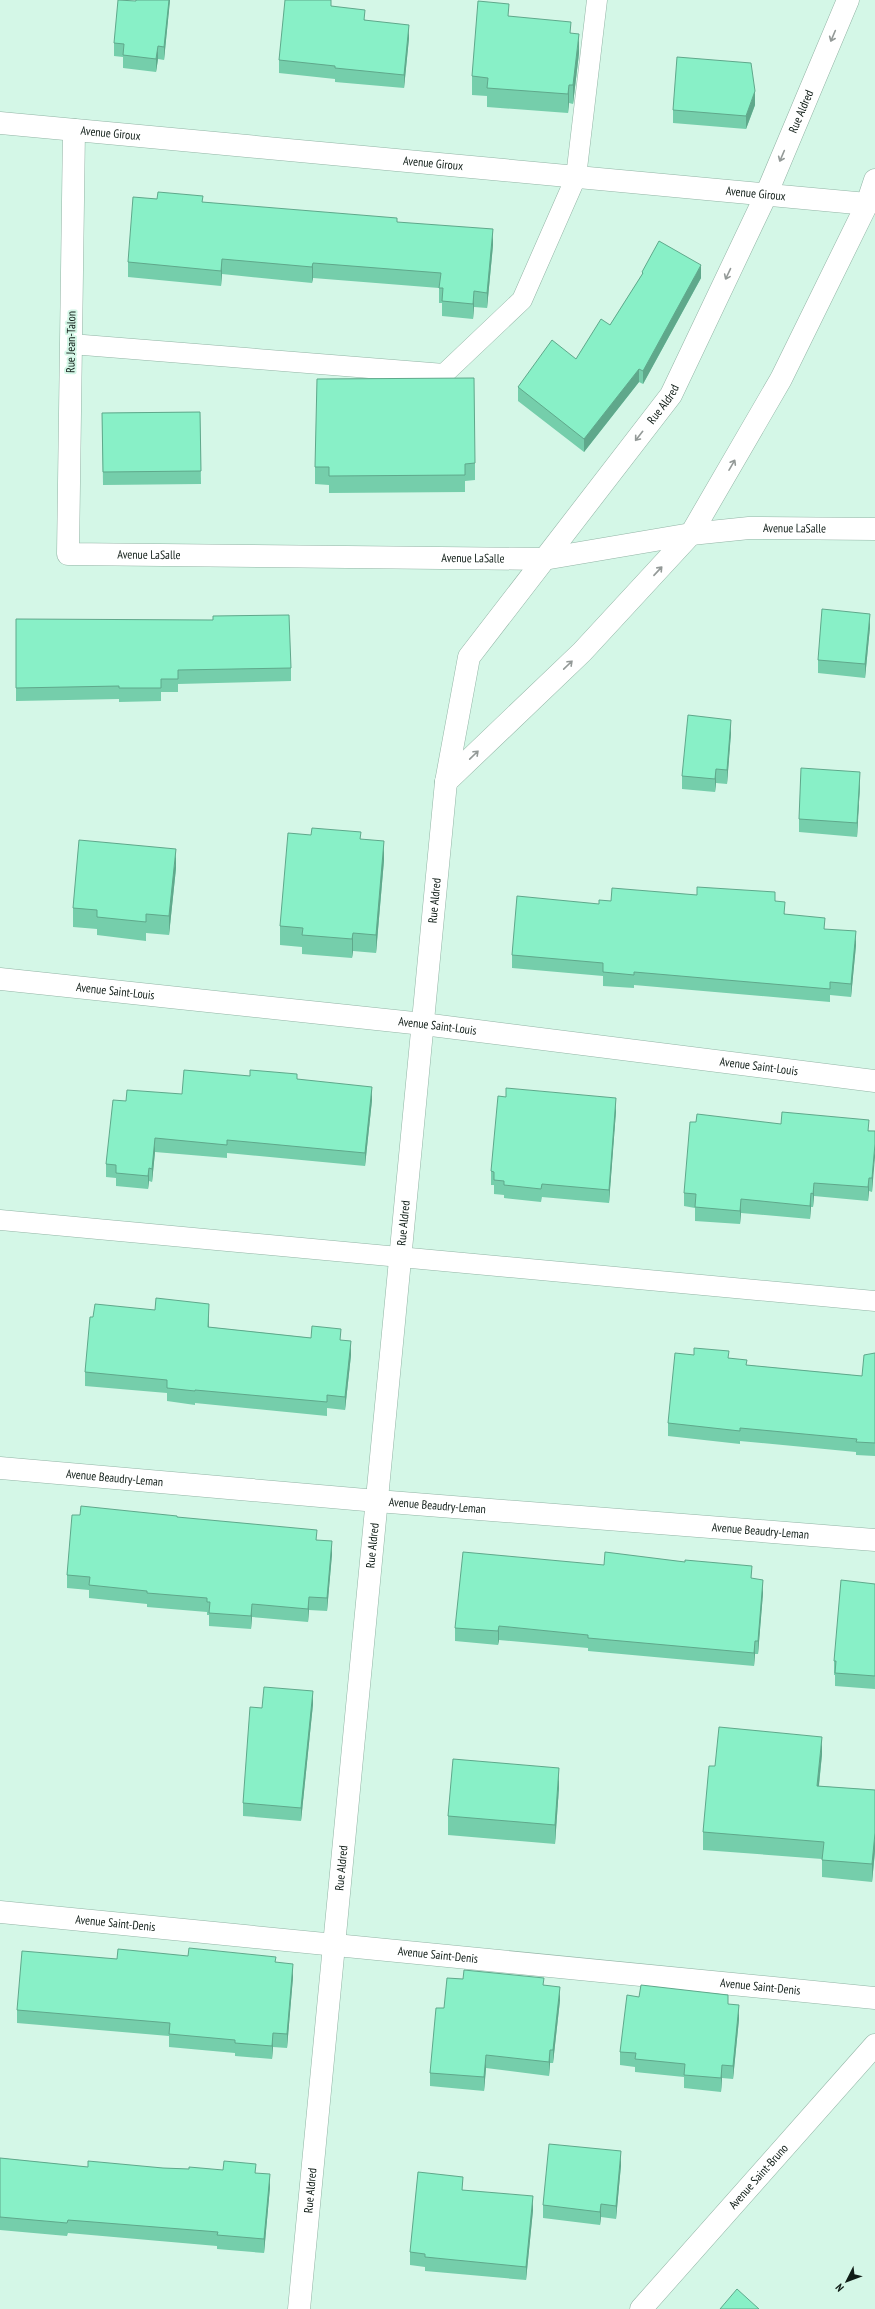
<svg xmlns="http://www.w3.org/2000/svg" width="875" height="2309" viewBox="0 0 875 2309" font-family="'PT Sans Narrow',sans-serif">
<rect width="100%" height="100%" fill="#d4f7e7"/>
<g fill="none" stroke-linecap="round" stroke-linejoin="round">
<defs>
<g id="service">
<path d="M 71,344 L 444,374 L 522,300 L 576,177 L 597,0"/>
<path d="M 0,1220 L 875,1301"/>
</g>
<g id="minor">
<path id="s1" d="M 0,123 L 867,204"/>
<path id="s2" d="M 74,130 L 68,554 L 544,559 L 691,534 L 749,528 L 875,529"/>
<path d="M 446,782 L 582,652 L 691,534 L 781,379 L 867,204 L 875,180"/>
<path id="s3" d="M 0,979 L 423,1024 L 875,1081"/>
<path id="s4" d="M 0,1468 L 377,1501 L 875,1540"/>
<path id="s5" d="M 0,1912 L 875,1998"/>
<path id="s6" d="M 299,2309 L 446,782 L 469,657 L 671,395 L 766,195 L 848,0"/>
<path id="s7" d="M 641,2309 L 875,2045"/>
</g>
</defs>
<use href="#service" stroke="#92b4a5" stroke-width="21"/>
<use href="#minor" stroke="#92b4a5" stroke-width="23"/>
<use href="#service" stroke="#fff" stroke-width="20"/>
<use href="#minor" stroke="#fff" stroke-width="22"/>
</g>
<g fill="#75ceab">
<path d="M 136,0 L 170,0 L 164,60 L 158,59 L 156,72 L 123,68 L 123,57 L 114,56 L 114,43 Z"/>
<path d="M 332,6 L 409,38 L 404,88 L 335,82 L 335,79 L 279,73 L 279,60 Z"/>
<path d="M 509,16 L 571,33 L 579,53 L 573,104 L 569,103 L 568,113 L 487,107 L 487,96 L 472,95 L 472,76 Z"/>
<path d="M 755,105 L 746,129 L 673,123 L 673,110 Z"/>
<path d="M 157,199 L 203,202 L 397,222 L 493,245 L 487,308 L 474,307 L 473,319 L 442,316 L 442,303 L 439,303 L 439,288 L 313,278 L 312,283 L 222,274 L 221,286 L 128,277 L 128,262 Z"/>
<path d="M 642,272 L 701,278 L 643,384 L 639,382 L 584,452 L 518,401 L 518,387 L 576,359 L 610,325 L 642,275 Z"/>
<path d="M 200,412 L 201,484 L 103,485 L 102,413 Z"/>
<path d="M 475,463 L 475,480 L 465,481 L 465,492 L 329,493 L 329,485 L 315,484 L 315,467 Z"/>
<path d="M 16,619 L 291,668 L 291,681 L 178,684 L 178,692 L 161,692 L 161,701 L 119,702 L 119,699 L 16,701 Z"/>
<path d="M 870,627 L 865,678 L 818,673 L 818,660 Z"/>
<path d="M 731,733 L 727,784 L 716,783 L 715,792 L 682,789 L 682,776 Z"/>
<path d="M 860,785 L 857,837 L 799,832 L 799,819 Z"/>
<path d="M 361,840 L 384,860 L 376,953 L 353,951 L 352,958 L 302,954 L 302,947 L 280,945 L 280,926 Z"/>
<path d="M 176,868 L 169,935 L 146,933 L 146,941 L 97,935 L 97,929 L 73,927 L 73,908 Z"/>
<path d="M 611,901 L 775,901 L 785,914 L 825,929 L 856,945 L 851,997 L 830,995 L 830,1002 L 634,985 L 634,988 L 603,986 L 603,976 L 512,968 L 512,955 L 599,904 Z"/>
<path d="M 250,1076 L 297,1079 L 372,1100 L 365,1166 L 227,1153 L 227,1158 L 155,1152 L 152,1182 L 149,1181 L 148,1189 L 116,1186 L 116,1178 L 106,1177 L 106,1164 L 126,1101 L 182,1094 Z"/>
<path d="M 616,1111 L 609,1203 L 542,1197 L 541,1202 L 504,1198 L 504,1195 L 494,1194 L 494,1185 L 491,1185 L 491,1171 Z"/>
<path d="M 781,1124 L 875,1131 L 872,1192 L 869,1191 L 868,1201 L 814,1196 L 813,1207 L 811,1207 L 810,1219 L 741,1213 L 740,1224 L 695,1221 L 695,1208 L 684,1206 L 684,1193 Z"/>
<path d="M 93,1317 L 209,1317 L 209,1327 L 341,1341 L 351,1355 L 345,1410 L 327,1408 L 327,1416 L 195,1403 L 195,1405 L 167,1401 L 167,1393 L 85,1386 L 85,1372 Z"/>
<path d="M 875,1353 L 875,1456 L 856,1455 L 856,1452 L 740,1441 L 740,1444 L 668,1436 L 668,1423 L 694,1355 L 729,1358 L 747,1365 L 862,1376 Z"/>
<path d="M 80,1515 L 177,1517 L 317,1540 L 332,1554 L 327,1611 L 309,1610 L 308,1622 L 252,1617 L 251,1629 L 209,1626 L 209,1615 L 207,1615 L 207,1612 L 147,1607 L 147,1604 L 89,1598 L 89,1590 L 67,1588 L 67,1575 Z"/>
<path d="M 604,1565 L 752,1579 L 763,1593 L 758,1654 L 755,1654 L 754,1666 L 588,1651 L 588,1648 L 499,1640 L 498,1645 L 455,1641 L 455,1628 Z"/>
<path d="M 875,1584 L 875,1689 L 835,1686 L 835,1675 L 834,1675 L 834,1661 Z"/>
<path d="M 313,1704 L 301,1821 L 243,1816 L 243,1803 L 262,1708 Z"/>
<path d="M 822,1754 L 819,1786 L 875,1790 L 875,1851 L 872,1882 L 822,1877 L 822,1859 L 703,1850 L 703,1832 L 715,1766 Z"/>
<path d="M 559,1787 L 555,1844 L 448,1835 L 448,1816 Z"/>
<path d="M 188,1956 L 276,1962 L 293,1977 L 287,2048 L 273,2047 L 272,2059 L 235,2056 L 235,2053 L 169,2047 L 169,2036 L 17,2023 L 17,2010 L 117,1959 Z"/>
<path d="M 544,1985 L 560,2000 L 553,2063 L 550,2063 L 549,2076 L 486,2068 L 484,2091 L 430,2086 L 430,2073 L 444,2008 Z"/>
<path d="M 728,2004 L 739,2019 L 733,2079 L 722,2078 L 721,2092 L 684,2088 L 684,2077 L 635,2072 L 635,2067 L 620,2065 L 620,2052 Z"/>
<path d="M 0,2158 L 88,2167 L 163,2168 L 256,2173 L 270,2187 L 264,2253 L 217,2249 L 217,2246 L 68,2233 L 67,2236 L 0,2230 Z"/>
<path d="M 621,2165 L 616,2219 L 601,2217 L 600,2225 L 543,2218 L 543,2205 Z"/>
<path d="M 463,2190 L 533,2210 L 526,2280 L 425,2271 L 425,2267 L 410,2265 L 410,2252 Z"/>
</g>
<g fill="#5fa88b">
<path d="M 169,0 L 170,0 L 164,60 L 164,47 Z"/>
<path d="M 409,25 L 409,38 L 404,88 L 404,75 Z"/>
<path d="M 579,34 L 579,53 L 573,104 L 573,85 Z"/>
<path d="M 158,46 L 158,59 L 156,72 L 156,59 Z"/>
<path d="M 569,85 L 569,103 L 568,113 L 568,94 Z"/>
<path d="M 755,91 L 755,105 L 746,129 L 746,116 Z"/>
<path d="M 493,229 L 493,245 L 487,308 L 487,293 Z"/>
<path d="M 222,259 L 222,274 L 221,286 L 221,271 Z"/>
<path d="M 313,263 L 313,278 L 312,283 L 312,267 Z"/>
<path d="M 701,265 L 701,278 L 643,384 L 643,371 Z"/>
<path d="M 474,291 L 474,307 L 473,319 L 473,304 Z"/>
<path d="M 639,369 L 639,382 L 584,452 L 584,439 Z"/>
<path d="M 870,614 L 870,627 L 865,678 L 865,664 Z"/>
<path d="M 731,720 L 731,733 L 727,784 L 727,770 Z"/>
<path d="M 716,769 L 716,783 L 715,792 L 715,779 Z"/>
<path d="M 860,772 L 860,785 L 857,837 L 857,823 Z"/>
<path d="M 384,841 L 384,860 L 376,953 L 376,935 Z"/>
<path d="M 176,849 L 176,868 L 169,935 L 169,916 Z"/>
<path d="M 856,931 L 856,945 L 851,997 L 851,984 Z"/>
<path d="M 353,933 L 353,951 L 352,958 L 352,939 Z"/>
<path d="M 372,1087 L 372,1100 L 365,1166 L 365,1153 Z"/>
<path d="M 616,1098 L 616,1111 L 609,1203 L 609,1190 Z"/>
<path d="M 155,1138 L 155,1152 L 152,1182 L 152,1169 Z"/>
<path d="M 875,1144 L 875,1157 L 872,1192 L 872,1178 Z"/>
<path d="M 149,1168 L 149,1181 L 148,1189 L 148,1176 Z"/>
<path d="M 869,1178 L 869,1191 L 868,1201 L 868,1187 Z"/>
<path d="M 814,1183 L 814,1196 L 813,1207 L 813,1194 Z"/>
<path d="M 811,1193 L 811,1207 L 810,1219 L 810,1206 Z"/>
<path d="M 741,1199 L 741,1213 L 740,1224 L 740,1211 Z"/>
<path d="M 209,1304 L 209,1317 L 208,1340 L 208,1327 Z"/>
<path d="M 351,1341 L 351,1355 L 345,1410 L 345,1397 Z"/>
<path d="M 332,1541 L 332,1554 L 327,1611 L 327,1598 Z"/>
<path d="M 763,1580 L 763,1593 L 758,1654 L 758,1641 Z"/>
<path d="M 309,1597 L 309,1610 L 308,1622 L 308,1609 Z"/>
<path d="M 252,1604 L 252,1617 L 251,1629 L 251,1616 Z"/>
<path d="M 499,1626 L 499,1640 L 498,1645 L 498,1631 Z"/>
<path d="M 755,1641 L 755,1654 L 754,1666 L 754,1653 Z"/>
<path d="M 313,1691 L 313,1704 L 301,1821 L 301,1808 Z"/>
<path d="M 822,1737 L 822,1754 L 817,1803 L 817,1786 Z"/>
<path d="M 559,1768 L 559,1787 L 555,1844 L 555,1825 Z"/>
<path d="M 875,1833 L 875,1851 L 872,1882 L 872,1864 Z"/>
<path d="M 293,1964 L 293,1977 L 287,2048 L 287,2034 Z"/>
<path d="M 560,1987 L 560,2000 L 553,2063 L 553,2050 Z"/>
<path d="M 739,2005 L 739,2019 L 733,2079 L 733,2066 Z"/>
<path d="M 273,2033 L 273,2047 L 272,2059 L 272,2046 Z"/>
<path d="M 550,2050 L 550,2063 L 549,2076 L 549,2062 Z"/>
<path d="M 486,2055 L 486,2068 L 484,2091 L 484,2077 Z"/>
<path d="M 722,2065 L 722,2078 L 721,2092 L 721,2078 Z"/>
<path d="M 621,2151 L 621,2165 L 616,2219 L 616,2206 Z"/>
<path d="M 270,2174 L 270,2187 L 264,2253 L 264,2239 Z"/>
<path d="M 533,2196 L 533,2210 L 526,2280 L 526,2267 Z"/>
<path d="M 601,2204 L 601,2217 L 600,2225 L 600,2212 Z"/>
</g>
<g fill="#88f0c7" stroke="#5fa88b">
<path d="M 118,0 L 136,1 L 136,0 L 169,0 L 164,47 L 158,46 L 156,59 L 123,55 L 124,44 L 114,43 Z"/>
<path d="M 285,0 L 331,0 L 331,6 L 365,10 L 364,20 L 409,25 L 404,75 L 335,68 L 335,66 L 279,60 Z"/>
<path d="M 478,1 L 509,4 L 508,16 L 571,22 L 570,33 L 579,34 L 573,85 L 569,85 L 568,94 L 487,88 L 488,78 L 472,76 Z"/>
<path d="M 677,57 L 751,63 L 755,91 L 746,116 L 673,110 Z"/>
<path d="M 158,192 L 203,196 L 202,202 L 397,218 L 397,222 L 493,229 L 487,293 L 474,291 L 473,304 L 442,301 L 443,288 L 439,288 L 441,273 L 313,263 L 312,267 L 222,259 L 221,271 L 128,262 L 133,197 L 157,199 Z"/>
<path d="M 659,241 L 701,265 L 643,371 L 639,369 L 584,439 L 518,387 L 552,340 L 576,359 L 601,319 L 610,325 L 643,273 L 642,272 Z"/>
<path d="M 474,378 L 475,463 L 465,464 L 465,475 L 329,476 L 329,467 L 315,467 L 317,379 Z"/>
<path d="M 200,412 L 201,471 L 103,472 L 102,413 Z"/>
<path d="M 822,609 L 870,614 L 865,664 L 818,660 Z"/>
<path d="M 289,615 L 291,668 L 178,670 L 178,679 L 161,679 L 161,688 L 119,688 L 119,686 L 16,688 L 16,619 L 213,620 L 213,616 Z"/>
<path d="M 688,715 L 731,720 L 727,770 L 716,769 L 715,779 L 682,776 Z"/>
<path d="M 801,768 L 860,772 L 857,823 L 799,819 Z"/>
<path d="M 312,828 L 361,832 L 360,839 L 384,841 L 376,935 L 353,933 L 352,939 L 302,935 L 303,928 L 280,926 L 288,833 L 311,835 Z"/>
<path d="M 79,840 L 176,849 L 169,916 L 146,914 L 146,922 L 97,917 L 97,910 L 73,908 Z"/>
<path d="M 697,887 L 775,892 L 775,901 L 785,902 L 784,914 L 825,918 L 824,929 L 856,931 L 851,984 L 830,982 L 830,989 L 634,972 L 634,975 L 603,972 L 603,963 L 512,955 L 517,896 L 599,904 L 599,900 L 611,901 L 612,888 L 697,895 Z"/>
<path d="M 184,1070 L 250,1076 L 250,1070 L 297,1074 L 297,1079 L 372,1087 L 365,1153 L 227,1140 L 227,1145 L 155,1138 L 152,1169 L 149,1168 L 148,1176 L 116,1173 L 116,1165 L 106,1164 L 113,1100 L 126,1101 L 127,1090 L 182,1094 Z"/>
<path d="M 506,1088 L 616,1098 L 609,1190 L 542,1184 L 541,1189 L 504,1185 L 504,1181 L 494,1180 L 494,1172 L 491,1171 L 498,1096 L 506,1097 Z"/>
<path d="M 782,1112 L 869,1120 L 868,1131 L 875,1131 L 875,1144 L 872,1178 L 869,1178 L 868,1187 L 814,1183 L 813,1194 L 811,1193 L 810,1206 L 741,1199 L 740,1211 L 695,1207 L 696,1194 L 684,1193 L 690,1122 L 696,1122 L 697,1114 L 781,1124 Z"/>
<path d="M 156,1298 L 209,1304 L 208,1327 L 311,1338 L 312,1326 L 341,1329 L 340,1340 L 351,1341 L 345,1397 L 327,1395 L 327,1402 L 195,1390 L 195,1391 L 167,1388 L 167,1380 L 85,1372 L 90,1317 L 93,1317 L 95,1304 L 155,1310 Z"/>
<path d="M 694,1348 L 729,1351 L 728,1358 L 747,1360 L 746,1365 L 862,1376 L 864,1355 L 875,1353 L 875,1443 L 856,1442 L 857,1439 L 740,1428 L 740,1431 L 668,1423 L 675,1353 L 694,1355 Z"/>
<path d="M 81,1506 L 177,1516 L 177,1517 L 317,1530 L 316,1540 L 332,1541 L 327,1598 L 309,1597 L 308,1609 L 252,1604 L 251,1616 L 209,1613 L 210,1602 L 207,1602 L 207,1598 L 147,1593 L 147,1591 L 89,1585 L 90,1577 L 67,1575 L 72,1515 L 80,1515 Z"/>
<path d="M 463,1552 L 604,1565 L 605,1552 L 685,1562 L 685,1560 L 752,1566 L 751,1578 L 763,1580 L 758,1641 L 755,1641 L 754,1653 L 588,1638 L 588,1635 L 499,1626 L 498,1631 L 455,1628 Z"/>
<path d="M 841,1580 L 875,1584 L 875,1676 L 835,1673 L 836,1661 L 834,1661 Z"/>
<path d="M 264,1687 L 313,1691 L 301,1808 L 243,1803 L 250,1707 L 262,1708 Z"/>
<path d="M 719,1727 L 822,1737 L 817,1786 L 875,1790 L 875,1833 L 872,1864 L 822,1860 L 824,1842 L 703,1832 L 709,1766 L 715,1766 Z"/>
<path d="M 453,1759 L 559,1768 L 555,1825 L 448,1816 Z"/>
<path d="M 189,1948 L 276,1957 L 275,1962 L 293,1964 L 287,2034 L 273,2033 L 272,2046 L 235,2043 L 235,2040 L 169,2034 L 170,2023 L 17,2010 L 22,1951 L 117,1959 L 118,1949 L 188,1956 Z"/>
<path d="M 464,1970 L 544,1978 L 543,1985 L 560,1987 L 553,2050 L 550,2050 L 549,2062 L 486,2055 L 484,2077 L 430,2073 L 436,2008 L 444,2008 L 447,1978 L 463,1979 Z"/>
<path d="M 641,1985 L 728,1995 L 728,2004 L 739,2005 L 733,2066 L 722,2065 L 721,2078 L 684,2075 L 685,2064 L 635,2059 L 636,2053 L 620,2052 L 627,1995 L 639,1997 Z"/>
<path d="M 549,2144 L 621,2151 L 616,2206 L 601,2204 L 600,2212 L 543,2205 Z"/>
<path d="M 0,2158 L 88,2167 L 88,2161 L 163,2168 L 189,2169 L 189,2167 L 223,2170 L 224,2161 L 256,2164 L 255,2173 L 270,2174 L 264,2239 L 217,2235 L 218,2232 L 68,2220 L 67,2223 L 0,2217 Z"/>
<path d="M 418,2172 L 463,2177 L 462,2190 L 533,2196 L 526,2267 L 425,2257 L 425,2254 L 410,2252 Z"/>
<path d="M 737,2289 L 759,2309 L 720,2309 Z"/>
</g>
<defs><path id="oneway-shaft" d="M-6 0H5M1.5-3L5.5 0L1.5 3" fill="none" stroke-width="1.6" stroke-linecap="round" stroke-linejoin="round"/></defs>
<g stroke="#939997">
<use href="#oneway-shaft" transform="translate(833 36) rotate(113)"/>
<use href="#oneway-shaft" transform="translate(782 156) rotate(113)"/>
<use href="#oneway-shaft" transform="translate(728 274) rotate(115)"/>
<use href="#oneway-shaft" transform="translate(639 436) rotate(128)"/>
<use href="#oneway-shaft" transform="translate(732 465) rotate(-60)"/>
<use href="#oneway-shaft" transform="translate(658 571) rotate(-47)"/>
<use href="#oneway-shaft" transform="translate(568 665) rotate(-44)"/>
<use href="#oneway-shaft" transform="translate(474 755) rotate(-44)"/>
</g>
<g text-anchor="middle" stroke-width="4" stroke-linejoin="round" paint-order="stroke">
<g font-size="12" fill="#101d17" stroke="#d4f7e7">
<text dy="4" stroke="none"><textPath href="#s6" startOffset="2304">Rue Aldred</textPath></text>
<text dy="4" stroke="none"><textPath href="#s1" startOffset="111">Avenue Giroux</textPath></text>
<text dy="4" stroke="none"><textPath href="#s1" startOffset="435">Avenue Giroux</textPath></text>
<text dy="4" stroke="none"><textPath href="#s1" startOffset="759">Avenue Giroux</textPath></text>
<text transform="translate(71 342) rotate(-89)" y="4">Rue Jean-Talon</text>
<text dy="4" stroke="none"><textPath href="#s6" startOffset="1980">Rue Aldred</textPath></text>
<text dy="4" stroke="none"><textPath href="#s2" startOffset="1153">Avenue LaSalle</textPath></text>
<text dy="4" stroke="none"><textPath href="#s2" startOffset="505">Avenue LaSalle</textPath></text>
<text dy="4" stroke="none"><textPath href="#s2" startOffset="829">Avenue LaSalle</textPath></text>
<text dy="4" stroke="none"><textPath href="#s6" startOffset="1415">Rue Aldred</textPath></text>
<text dy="4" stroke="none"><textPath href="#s3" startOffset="116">Avenue Saint-Louis</textPath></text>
<text dy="4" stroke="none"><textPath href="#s3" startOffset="440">Avenue Saint-Louis</textPath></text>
<text dy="4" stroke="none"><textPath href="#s3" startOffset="764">Avenue Saint-Louis</textPath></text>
<text dy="4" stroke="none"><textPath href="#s6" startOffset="1091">Rue Aldred</textPath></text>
<text dy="4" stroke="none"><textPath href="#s4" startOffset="115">Avenue Beaudry-Leman</textPath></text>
<text dy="4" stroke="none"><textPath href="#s4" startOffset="439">Avenue Beaudry-Leman</textPath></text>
<text dy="4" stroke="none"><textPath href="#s4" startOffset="763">Avenue Beaudry-Leman</textPath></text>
<text dy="4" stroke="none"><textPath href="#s6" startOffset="767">Rue Aldred</textPath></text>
<text dy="4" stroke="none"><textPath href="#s6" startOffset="443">Rue Aldred</textPath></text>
<text dy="4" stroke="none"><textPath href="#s5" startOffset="116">Avenue Saint-Denis</textPath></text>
<text dy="4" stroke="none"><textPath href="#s5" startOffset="440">Avenue Saint-Denis</textPath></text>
<text dy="4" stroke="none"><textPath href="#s5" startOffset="764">Avenue Saint-Denis</textPath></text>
<text dy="4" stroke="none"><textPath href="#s7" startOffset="177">Avenue Saint-Bruno</textPath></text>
<text dy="4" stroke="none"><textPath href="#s6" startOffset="119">Rue Aldred</textPath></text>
</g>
</g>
<g transform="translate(847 2281) rotate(228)" stroke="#d4f7e7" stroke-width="3" paint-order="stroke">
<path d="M0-3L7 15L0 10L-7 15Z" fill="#101d17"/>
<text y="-6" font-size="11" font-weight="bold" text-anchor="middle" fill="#101d17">N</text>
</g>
</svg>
